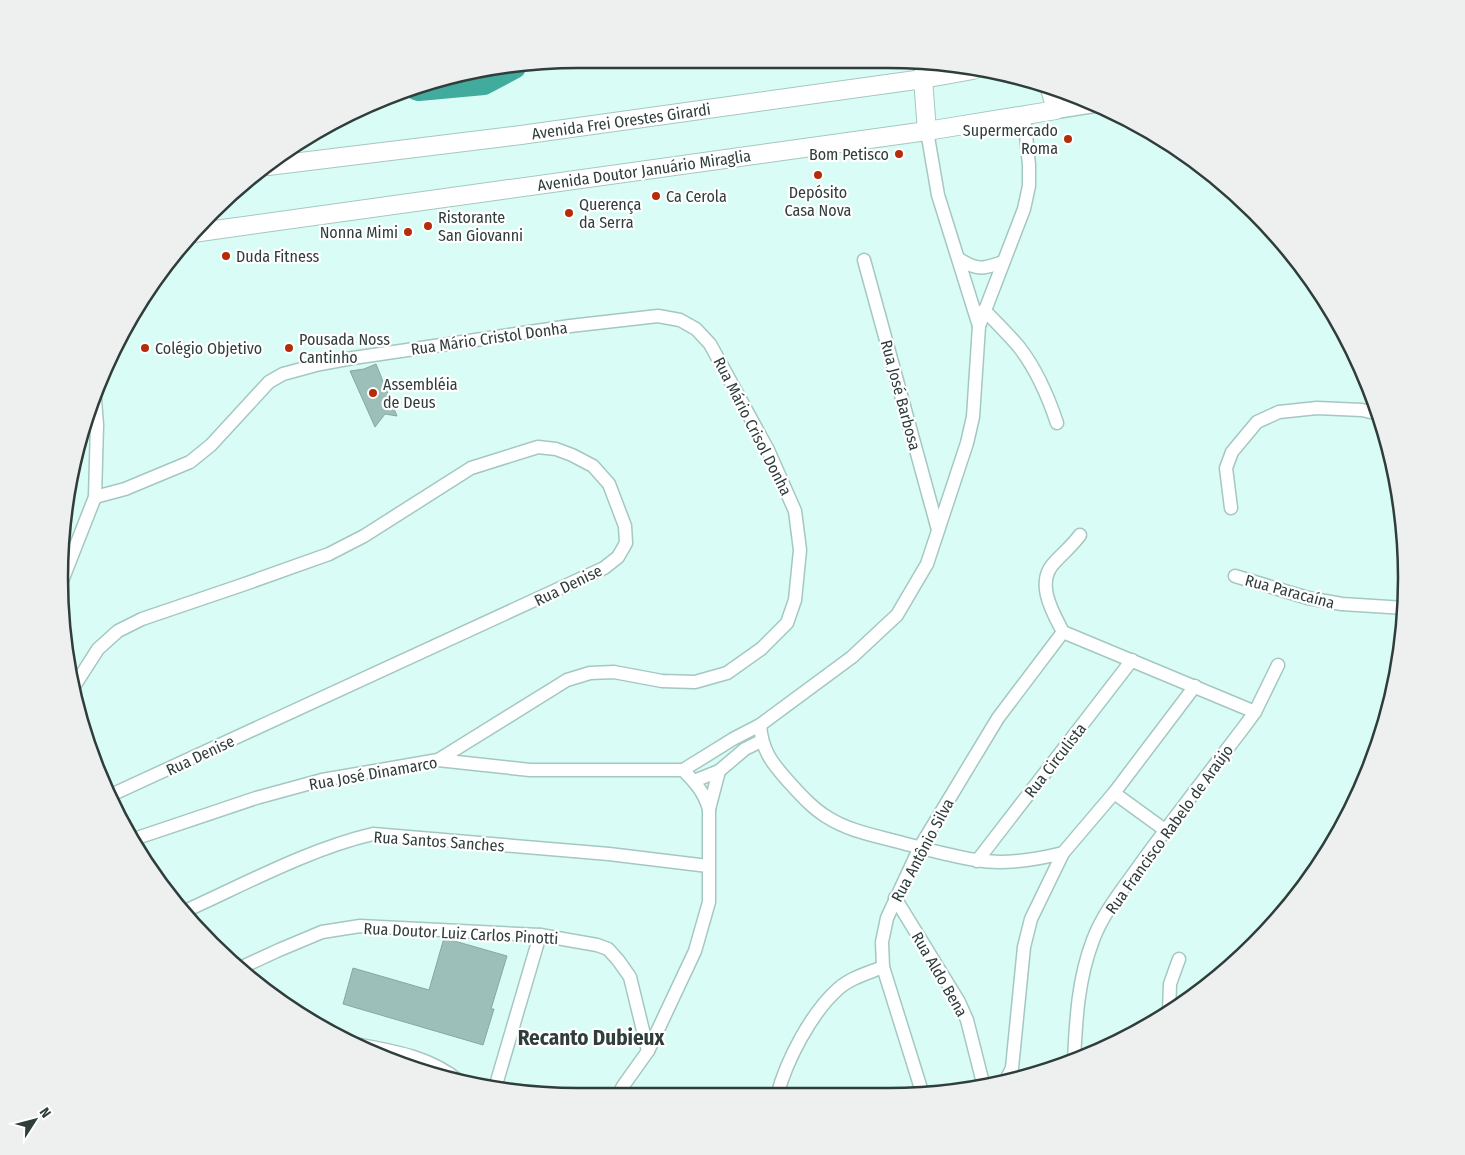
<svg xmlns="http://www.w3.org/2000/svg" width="1465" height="1155" viewBox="0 0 1465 1155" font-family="'Fira Sans Condensed',sans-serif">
<rect width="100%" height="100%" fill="#d9fdf6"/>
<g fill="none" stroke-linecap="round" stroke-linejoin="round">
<path stroke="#41ac9e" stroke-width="24" d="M 416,88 L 419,89 L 484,83 L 514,67"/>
</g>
<g fill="#9dbfb9" stroke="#87a8a2">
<path d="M 376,364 L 397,416 L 385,414 L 375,427 L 350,371 L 364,369 Z"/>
<path d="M 444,938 L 507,956 L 491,1009 L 494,1009 L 483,1045 L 343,1004 L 353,968 L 429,990 Z"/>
</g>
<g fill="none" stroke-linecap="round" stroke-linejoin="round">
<defs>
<g id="minor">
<path d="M 927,131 L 938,195 L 979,326"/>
<path d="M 959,259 C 978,271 983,269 1003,262"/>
<path d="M 864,260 L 938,530"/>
<path d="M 984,310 C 996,322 1008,334 1019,347 C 1037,370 1048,396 1057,423"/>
<path d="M 95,497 L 125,489 L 190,462 L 211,445 L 269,382 L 283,374 L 320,364 L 353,358 L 570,326 L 658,316 L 680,320 L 696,329 L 710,344 L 768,450 L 795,511 L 800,550 L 795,600 L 787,623 L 761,649 L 727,673 L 695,682 L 662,681 L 614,672 L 590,673 L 567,680 L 438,760"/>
<path d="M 1231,508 L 1226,468 L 1232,452 L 1257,422 L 1279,412 L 1317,408 L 1362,410 L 1379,414"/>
<path d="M 1080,535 C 1072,546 1063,553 1054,563 C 1035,583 1053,613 1063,632 L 1255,712"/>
<path d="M 1235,576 L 1308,598 L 1342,604 L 1405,608"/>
<path d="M 60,586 L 95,497 L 97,425 L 95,399"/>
<path d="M 73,688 L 98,649 L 118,631 L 142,619 L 242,585 L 329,554 L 364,536 L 471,468 L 538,447 L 556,449 L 572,455 L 593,466 L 609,484 L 625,526 L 626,543 L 618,557 L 604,568 L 111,795"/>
<path d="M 760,725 C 762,750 771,762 788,781 C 800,794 812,808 827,817 C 847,830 872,835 895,841 C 922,848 949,856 976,860 C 1005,865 1035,860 1063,853"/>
<path d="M 683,770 L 733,739 L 760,725 L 852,657 L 897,615 L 927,564 L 967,443 L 973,417 L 979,326 L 1024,209 L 1029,186 L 1029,165 L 1024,115"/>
<path d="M 694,781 L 719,771 L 745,749 L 761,741"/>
<path d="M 1114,793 L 1165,830"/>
<path d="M 709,809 L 719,771"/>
<path d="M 131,840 L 256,798 L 322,780 L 438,760 L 530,770 L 683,770"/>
<path d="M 977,861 L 1132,660"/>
<path d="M 895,898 L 959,1002 L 967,1020 L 983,1083"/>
<path d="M 185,911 C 245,884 309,849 373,834 L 609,854 L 708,866"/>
<path d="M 240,968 L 279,950 L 322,932 L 360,926 L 540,935 L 597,945 L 608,949 L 618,960 L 630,977 L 648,1051"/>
<path d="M 1169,1011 L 1170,984 L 1179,959"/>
<path d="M 355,1044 C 392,1051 429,1056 459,1081"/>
<path d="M 1074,1060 C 1076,1019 1078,979 1093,940 C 1103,913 1122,890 1139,866 C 1173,819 1209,773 1244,727 L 1255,712 L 1278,665"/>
<path d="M 1007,1078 L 1012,1068 L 1024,947 L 1031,919 L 1063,853 L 1114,793 L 1195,686"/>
<path d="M 495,1088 L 540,935"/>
<path d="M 923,1095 L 883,967 L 882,942 L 887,918 L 920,847 L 998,718 L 1063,632"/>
<path d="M 618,1096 L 623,1086 L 648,1051 L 695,951 L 709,902 L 709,809 C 704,792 695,782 683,770"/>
<path d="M 777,1096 C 786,1061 811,1013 838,989 C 850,978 868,973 883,967"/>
</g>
<path id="tertiary" d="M 1056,110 L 1094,104"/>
<g id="secondary">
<path d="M 925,61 L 923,79 L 927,131"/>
<path d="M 268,166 L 521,135 L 923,79 L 973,70"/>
<path d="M 193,233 L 927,131 L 1056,110 L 1049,85"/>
</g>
</defs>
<use href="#minor" stroke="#a5c7c1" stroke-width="15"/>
<use href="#tertiary" stroke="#a5c7c1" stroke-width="19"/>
<use href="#secondary" stroke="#a5c7c1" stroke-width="20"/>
<use href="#minor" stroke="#fff" stroke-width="12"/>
<use href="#tertiary" stroke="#fff" stroke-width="16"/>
<use href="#secondary" stroke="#fff" stroke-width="18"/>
</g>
<g fill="#b62b09" stroke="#fff" stroke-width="2">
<circle cx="1068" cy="139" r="5"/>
<circle cx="899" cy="154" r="5"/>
<circle cx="818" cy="175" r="5"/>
<circle cx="656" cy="196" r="5"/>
<circle cx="569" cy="213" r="5"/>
<circle cx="428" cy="226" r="5"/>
<circle cx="408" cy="232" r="5"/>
<circle cx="226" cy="256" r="5"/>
<circle cx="145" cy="348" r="5"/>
<circle cx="289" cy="348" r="5"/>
<circle cx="373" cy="393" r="5"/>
</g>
<g text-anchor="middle" stroke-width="4.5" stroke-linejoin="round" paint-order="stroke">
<g font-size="16" fill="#2f3d3b" stroke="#fff">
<text transform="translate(621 121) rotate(-8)" y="6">Avenida Frei Orestes Girardi</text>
<text transform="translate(644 170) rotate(-8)" y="6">Avenida Doutor Januário Miraglia</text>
<text transform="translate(489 338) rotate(-8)" y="6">Rua Mário Cristol Donha</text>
<text transform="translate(901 395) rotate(75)" y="6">Rua José Barbosa</text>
<text transform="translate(753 426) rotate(63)" y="6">Rua Mário Crisol Donha</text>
<text transform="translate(568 585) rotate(-26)" y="6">Rua Denise</text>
<text transform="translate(1290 591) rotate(15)" y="6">Rua Paracaína</text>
<text transform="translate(200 755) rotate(-25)" y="6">Rua Denise</text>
<text transform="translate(1055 760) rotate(-52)" y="6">Rua Circulista</text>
<text transform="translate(373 773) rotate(-10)" y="6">Rua José Dinamarco</text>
<text transform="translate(1169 829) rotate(-54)" y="6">Rua Francisco Rabelo de Araújo</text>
<text transform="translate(439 841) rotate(4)" y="6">Rua Santos Sanches</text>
<text transform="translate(922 850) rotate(-62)" y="6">Rua Antônio Silva</text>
<text transform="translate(461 933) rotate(3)" y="6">Rua Doutor Luiz Carlos Pinotti</text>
<text transform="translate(940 974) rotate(60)" y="6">Rua Aldo Bena</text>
</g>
<g font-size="16" fill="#2f3d3b" stroke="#fff" text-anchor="start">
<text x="1058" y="136" text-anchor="end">Supermercado<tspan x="1058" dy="18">Roma</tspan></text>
<text x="889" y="160" text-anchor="end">Bom Petisco</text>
<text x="818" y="198" text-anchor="middle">Depósito<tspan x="818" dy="18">Casa Nova</tspan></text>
<text x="666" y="202">Ca Cerola</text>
<text x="579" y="210">Querença<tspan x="579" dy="18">da Serra</tspan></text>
<text x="438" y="223">Ristorante<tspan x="438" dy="18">San Giovanni</tspan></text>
<text x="398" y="238" text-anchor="end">Nonna Mimi</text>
<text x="236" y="262">Duda Fitness</text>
<text x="299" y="345">Pousada Noss<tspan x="299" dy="18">Cantinho</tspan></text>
<text x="155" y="354">Colégio Objetivo</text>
<text x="383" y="390">Assembléia<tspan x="383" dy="18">de Deus</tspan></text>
</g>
<g font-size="21" font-weight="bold" fill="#2f3d3b" stroke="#fff">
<text x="591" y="1045">Recanto Dubieux</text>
</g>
</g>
<path d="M0 0H1465V1155H0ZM578 68H888A510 510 0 0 1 1398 578V578A510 510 0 0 1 888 1088H578A510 510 0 0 1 68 578V578A510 510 0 0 1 578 68Z" fill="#eeefef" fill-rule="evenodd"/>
<path fill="none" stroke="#2f3d3b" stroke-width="2.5" d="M578 68H888A510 510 0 0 1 1398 578V578A510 510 0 0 1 888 1088H578A510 510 0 0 1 68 578V578A510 510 0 0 1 578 68Z"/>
<g transform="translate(35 1120) rotate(54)" stroke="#ffffff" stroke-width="4" paint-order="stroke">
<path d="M0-4L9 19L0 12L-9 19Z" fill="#2f3d3b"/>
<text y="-8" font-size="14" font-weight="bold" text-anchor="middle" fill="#2f3d3b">N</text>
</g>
</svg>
